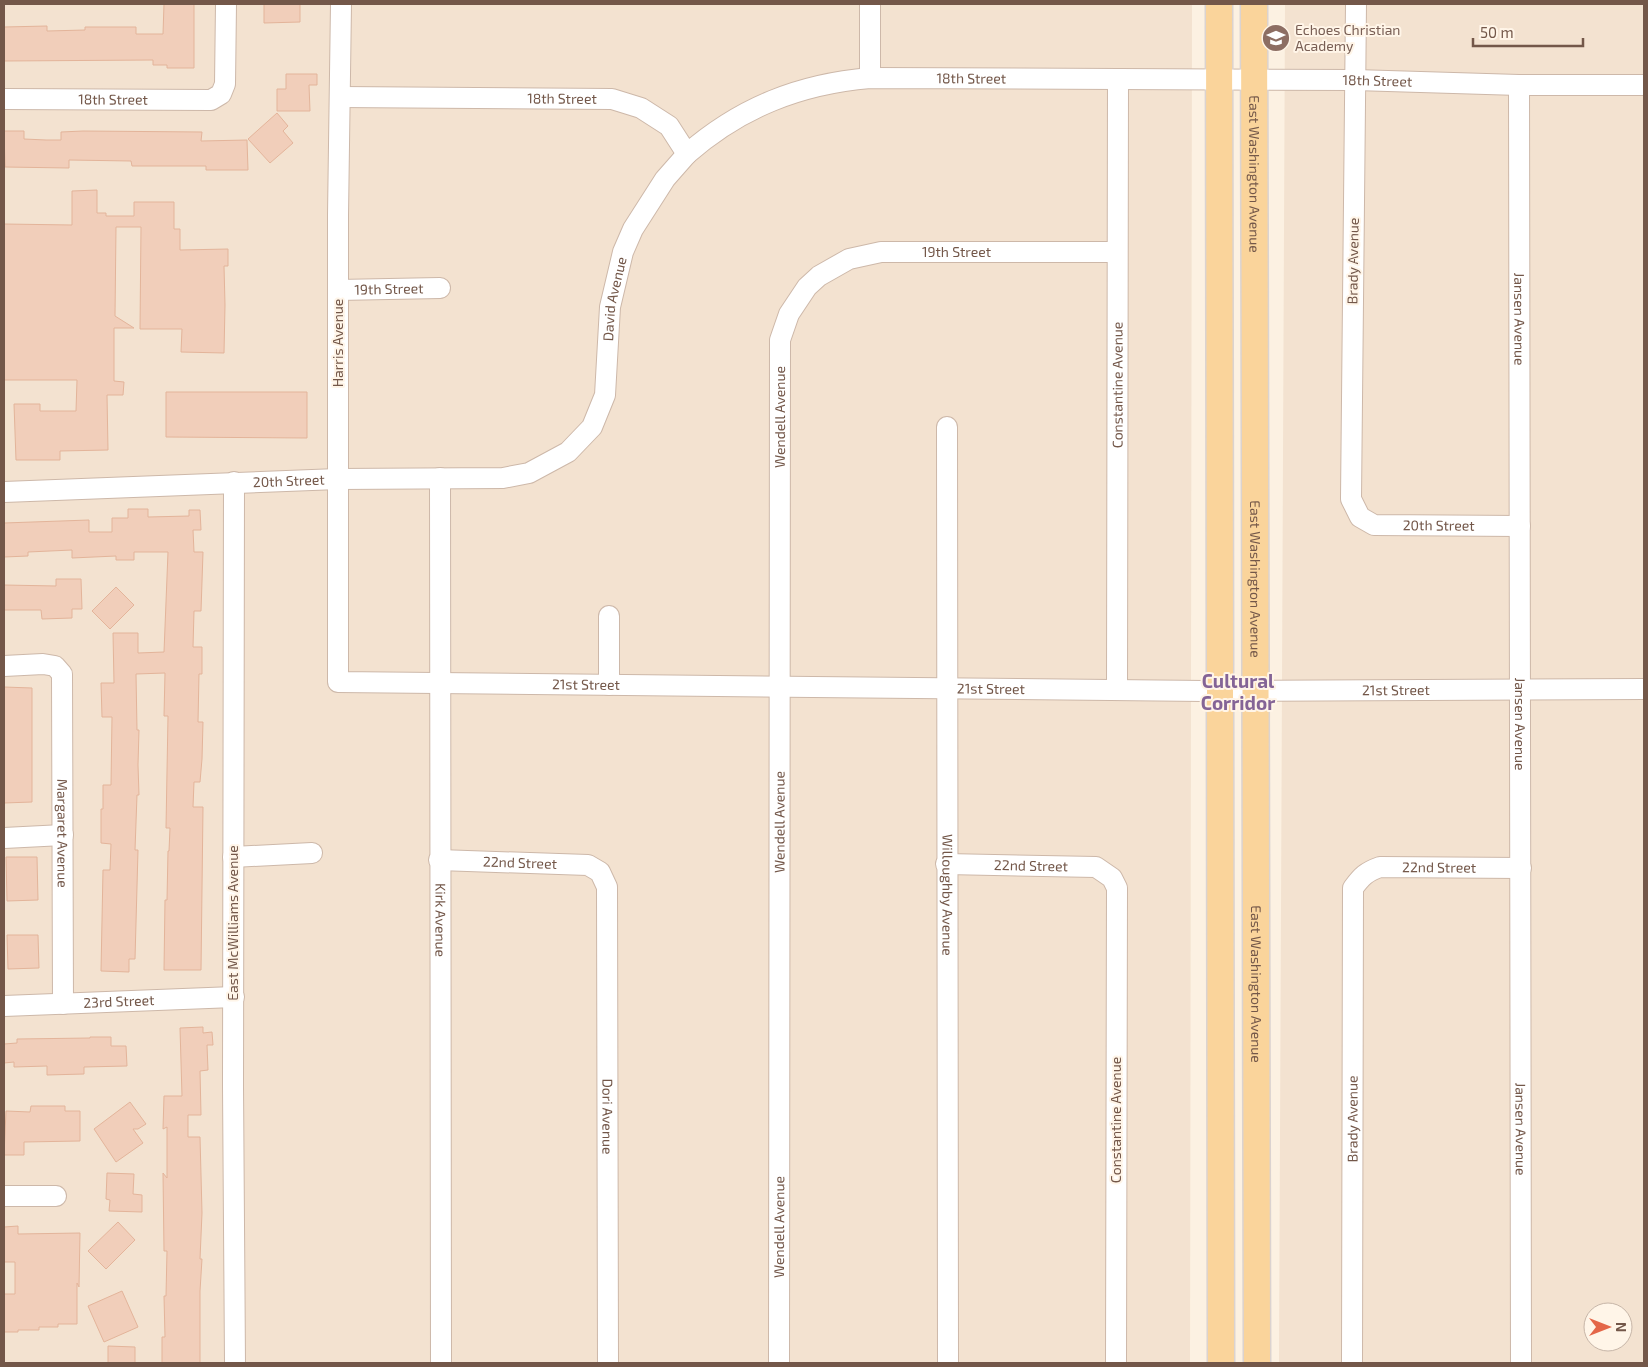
<svg xmlns="http://www.w3.org/2000/svg" width="1648" height="1367" viewBox="0 0 1648 1367" font-family="'Exo 2',sans-serif">
<rect width="100%" height="100%" fill="#fcf1e2"/>
<g fill="#f3e2d0" fill-rule="evenodd">
<path d="M 4,4 L 1192,4 L 1190,1363 L 4,1363 Z"/>
<path d="M 1285,4 L 1644,4 L 1644,1363 L 1279,1363 ZM 1593,1312 L 1623,1312 L 1623,1342 L 1593,1342 Z"/>
</g>
<g fill="#f1ceba" stroke="#e3b49a">
<path d="M 164,4 L 194,4 L 194,68 L 167,68 L 167,65 L 153,65 L 153,60 L 4,61 L 4,27 L 47,26 L 47,31 L 85,30 L 85,27 L 136,27 L 136,34 L 163,34 Z"/>
<path d="M 264,4 L 300,4 L 300,22 L 264,23 Z"/>
<path d="M 286,74 L 317,74 L 317,85 L 309,85 L 310,111 L 277,111 L 277,89 L 286,89 Z"/>
<path d="M 277,113 L 288,126 L 283,131 L 293,143 L 270,163 L 248,139 Z"/>
<path d="M 4,131 L 24,131 L 24,139 L 46,140 L 61,140 L 61,132 L 83,131 L 202,132 L 201,141 L 247,140 L 248,170 L 206,170 L 206,166 L 132,166 L 131,161 L 69,160 L 69,168 L 5,167 Z"/>
<path d="M 97,190 L 97,213 L 106,213 L 106,216 L 134,216 L 134,202 L 174,202 L 174,229 L 180,229 L 180,250 L 228,249 L 228,266 L 224,266 L 225,305 L 224,353 L 181,352 L 182,329 L 140,329 L 141,227 L 116,227 L 115,316 L 134,328 L 114,328 L 114,381 L 124,382 L 123,395 L 107,395 L 108,450 L 60,451 L 60,460 L 16,460 L 14,404 L 40,404 L 40,411 L 76,411 L 77,380 L 4,380 L 4,224 L 72,225 L 72,191 Z"/>
<path d="M 166,392 L 307,392 L 307,438 L 166,437 Z"/>
<path d="M 128,509 L 148,509 L 148,517 L 189,516 L 189,510 L 200,510 L 201,530 L 193,530 L 194,552 L 203,552 L 201,611 L 194,611 L 193,647 L 202,647 L 202,674 L 199,674 L 198,722 L 203,722 L 202,759 L 200,782 L 194,782 L 193,807 L 203,807 L 201,970 L 164,970 L 165,900 L 167,900 L 168,851 L 169,851 L 170,828 L 166,828 L 168,716 L 164,716 L 165,673 L 136,674 L 137,730 L 139,730 L 138,765 L 139,795 L 137,795 L 135,850 L 138,850 L 135,959 L 129,959 L 129,972 L 101,971 L 103,870 L 110,870 L 111,844 L 101,843 L 101,809 L 103,809 L 103,785 L 111,785 L 112,717 L 102,717 L 101,683 L 114,683 L 113,633 L 138,633 L 138,653 L 164,652 L 168,552 L 134,552 L 134,560 L 116,560 L 116,556 L 72,558 L 72,550 L 28,552 L 28,556 L 4,557 L 4,523 L 89,520 L 89,532 L 112,532 L 112,518 L 128,518 Z"/>
<path d="M 56,579 L 81,579 L 82,609 L 72,609 L 72,618 L 42,619 L 41,610 L 4,610 L 4,585 L 56,586 Z"/>
<path d="M 116,587 L 134,605 L 110,629 L 92,611 Z"/>
<path d="M 4,687 L 32,688 L 32,802 L 4,803 Z"/>
<path d="M 6,857 L 37,857 L 38,900 L 7,901 Z"/>
<path d="M 7,935 L 38,935 L 39,968 L 8,969 Z"/>
<path d="M 203,1027 L 203,1033 L 212,1032 L 213,1045 L 207,1045 L 208,1070 L 200,1071 L 201,1115 L 188,1115 L 188,1137 L 200,1137 L 202,1213 L 200,1259 L 202,1259 L 200,1291 L 200,1363 L 162,1363 L 162,1337 L 165,1337 L 164,1296 L 166,1296 L 167,1251 L 164,1251 L 163,1173 L 167,1178 L 167,1127 L 163,1129 L 164,1096 L 182,1096 L 180,1028 Z"/>
<path d="M 90,1037 L 111,1037 L 111,1046 L 126,1046 L 127,1066 L 84,1067 L 84,1074 L 47,1075 L 47,1066 L 14,1067 L 14,1062 L 4,1063 L 4,1044 L 17,1043 L 17,1039 L 90,1038 Z"/>
<path d="M 130,1102 L 146,1124 L 138,1129 L 133,1129 L 143,1143 L 116,1162 L 94,1129 Z"/>
<path d="M 31,1106 L 65,1106 L 65,1111 L 80,1111 L 80,1141 L 24,1142 L 24,1155 L 4,1155 L 6,1111 L 30,1112 Z"/>
<path d="M 107,1173 L 134,1174 L 133,1194 L 142,1195 L 142,1212 L 109,1211 L 110,1200 L 106,1199 Z"/>
<path d="M 118,1222 L 135,1240 L 106,1269 L 88,1251 Z"/>
<path d="M 18,1226 L 18,1234 L 80,1233 L 79,1287 L 77,1283 L 77,1324 L 58,1324 L 58,1327 L 39,1327 L 39,1330 L 18,1330 L 18,1332 L 4,1332 L 4,1294 L 15,1294 L 15,1262 L 4,1262 L 4,1227 Z"/>
<path d="M 122,1291 L 138,1327 L 104,1342 L 88,1306 Z"/>
<path d="M 108,1346 L 135,1347 L 135,1363 L 108,1363 Z"/>
</g>
<g fill="none" stroke-linecap="round" stroke-linejoin="round">
<defs>
<g id="minor">
<path id="s1" d="M 341,4 L 338,215 L 338,682 L 1205,691 L 1644,689"/>
<path d="M 870,4 L 870,78"/>
<path id="s2" d="M 1356,4 L 1351,499 L 1360,517 L 1374,525 L 1520,526"/>
<path id="s3" d="M 1519,85 L 1521,1363"/>
<path id="s4" d="M 340,97 L 612,99 L 641,108 L 669,126 L 687,154 C 741,107 800,84 870,78 L 1355,80 L 1519,85 L 1644,85"/>
<path id="s5" d="M 4,99 L 211,100 L 221,94 L 225,84 L 226,4"/>
<path id="s6" d="M 338,290 L 440,288"/>
<path id="s7" d="M 947,427 L 948,1363"/>
<path id="s8" d="M 440,478 L 441,1363"/>
<path d="M 234,482 L 233,1086 L 235,1363"/>
<path id="s9" d="M 4,492 L 338,479 L 503,478 L 529,473 L 568,452 L 592,427 L 605,395 L 610,307 L 623,252 L 633,229 L 665,179 L 687,154"/>
<path d="M 609,616 L 609,685"/>
<path id="s10" d="M 4,666 L 43,664 L 55,666 L 62,674 L 63,1004"/>
<path id="s11" d="M 1117,690 L 1118,80"/>
<path d="M 4,838 L 63,835"/>
<path d="M 233,857 L 312,853"/>
<path id="s12" d="M 439,860 L 588,865 L 600,872 L 607,887 L 608,1363"/>
<path id="s13" d="M 946,864 L 1096,867 L 1112,878 L 1117,888 L 1116,1363"/>
<path id="s14" d="M 4,1006 L 234,997"/>
<path d="M 4,1196 L 56,1196"/>
<path id="s15" d="M 779,1363 L 780,340 L 789,314 L 807,287 L 819,276 L 849,259 L 881,252 L 1117,252"/>
<path id="s16" d="M 1352,1363 L 1353,888 C 1362,876 1366,872 1380,867 L 1521,868"/>
</g>
<g id="major">
<path d="M 1219,4 L 1221,1363"/>
<path id="s17" d="M 1254,4 L 1257,1363"/>
</g>
</defs>
<use href="#minor" stroke="#cdb8a9" stroke-width="22"/>
<use href="#major" stroke="#dbd3d0" stroke-width="29"/>
<use href="#minor" stroke="#fff" stroke-width="20"/>
<use href="#major" stroke="#fad49b" stroke-width="26"/>
</g>
<defs>
<symbol id="school-disc" viewBox="-11 -11 22 22"><circle r="9.5" fill="#8d6e63" stroke="#fff5e8"/><path d="M0-5L7-2L0 1L-7-2ZM-4 1L0 2.5L4 1V4Q0 6-4 4Z" fill="#fff"/></symbol>
</defs>
<g fill-rule="evenodd">
<use href="#school-disc" x="1260" y="22" width="32" height="32"/>
</g>
<g text-anchor="middle" stroke-width="4" stroke-linejoin="round" paint-order="stroke">
<g font-size="14" fill="#785e54" stroke="#fff5e8" text-anchor="start">
<text x="1295" y="35">Echoes Christian<tspan x="1295" dy="16">Academy</tspan></text>
</g>
<g font-size="14" fill="#735749" stroke="#fff5e8">
<text dy="5" stroke="none"><textPath href="#s4" startOffset="672">18th Street</textPath></text>
<text dy="5" stroke="none"><textPath href="#s4" startOffset="1078">18th Street</textPath></text>
<text dy="5" stroke="none"><textPath href="#s5" startOffset="109">18th Street</textPath></text>
<text dy="5" stroke="none"><textPath href="#s4" startOffset="222">18th Street</textPath></text>
<text dy="5" stroke="none"><textPath href="#s17" startOffset="170">East Washington Avenue</textPath></text>
<text dy="5" stroke="none"><textPath href="#s15" startOffset="1242">19th Street</textPath></text>
<text transform="translate(1353 261) rotate(-89)" y="5">Brady Avenue</text>
<text dy="5" stroke="none"><textPath href="#s6" startOffset="51">19th Street</textPath></text>
<text dy="5" stroke="none"><textPath href="#s9" startOffset="736">David Avenue</textPath></text>
<text dy="5" stroke="none"><textPath href="#s3" startOffset="234">Jansen Avenue</textPath></text>
<text transform="translate(338 343) rotate(-90)" y="5">Harris Avenue</text>
<text dy="5" stroke="none"><textPath href="#s11" startOffset="305">Constantine Avenue</textPath></text>
<text dy="5" stroke="none"><textPath href="#s15" startOffset="946">Wendell Avenue</textPath></text>
<text dy="5" stroke="none"><textPath href="#s9" startOffset="285">20th Street</textPath></text>
<text dy="5" stroke="none"><textPath href="#s2" startOffset="596">20th Street</textPath></text>
<text dy="5" stroke="none"><textPath href="#s17" startOffset="575">East Washington Avenue</textPath></text>
<text dy="5" stroke="none"><textPath href="#s1" startOffset="926">21st Street</textPath></text>
<text dy="5" stroke="none"><textPath href="#s1" startOffset="1331">21st Street</textPath></text>
<text dy="5" stroke="none"><textPath href="#s1" startOffset="1736">21st Street</textPath></text>
<text dy="5" stroke="none"><textPath href="#s3" startOffset="639">Jansen Avenue</textPath></text>
<text dy="5" stroke="none"><textPath href="#s15" startOffset="541">Wendell Avenue</textPath></text>
<text dy="5" stroke="none"><textPath href="#s10" startOffset="221">Margaret Avenue</textPath></text>
<text dy="5" stroke="none"><textPath href="#s12" startOffset="81">22nd Street</textPath></text>
<text dy="5" stroke="none"><textPath href="#s13" startOffset="85">22nd Street</textPath></text>
<text dy="5" stroke="none"><textPath href="#s16" startOffset="569">22nd Street</textPath></text>
<text dy="5" stroke="none"><textPath href="#s7" startOffset="468">Willoughby Avenue</textPath></text>
<text dy="5" stroke="none"><textPath href="#s8" startOffset="442">Kirk Avenue</textPath></text>
<text transform="translate(233 923) rotate(-90)" y="5">East McWilliams Avenue</text>
<text dy="5" stroke="none"><textPath href="#s17" startOffset="980">East Washington Avenue</textPath></text>
<text dy="5" stroke="none"><textPath href="#s14" startOffset="115">23rd Street</textPath></text>
<text dy="5" stroke="none"><textPath href="#s12" startOffset="409">Dori Avenue</textPath></text>
<text dy="5" stroke="none"><textPath href="#s16" startOffset="244">Brady Avenue</textPath></text>
<text transform="translate(1116 1120) rotate(-90)" y="5">Constantine Avenue</text>
<text dy="5" stroke="none"><textPath href="#s3" startOffset="1044">Jansen Avenue</textPath></text>
<text dy="5" stroke="none"><textPath href="#s15" startOffset="136">Wendell Avenue</textPath></text>
</g>
<g font-size="19" font-weight="bold" fill="#846496" stroke="#fff5e8">
<text x="1238" y="688">Cultural<tspan x="1238" dy="22">Corridor</tspan></text>
</g>
</g>
<rect width="1648" height="1367" fill="none" stroke="#735749" stroke-width="10"/>
<g transform="translate(1608 1327) rotate(90)"><circle r="24" fill="#fff5e8" stroke="#c7b6a8"/>
<path d="M0-4L9 19L0 12L-9 19Z" fill="#e46648"/>
<text y="-8" font-size="14" font-weight="bold" text-anchor="middle" fill="#735749">N</text>
</g>
<path d="M1473 38v8h110v-8" fill="none" stroke="#735749" stroke-width="2.5"/>
<text x="1480" y="38" font-size="15" fill="#735749" stroke="#fff5e8" stroke-width="4" paint-order="stroke">50 m</text>
</svg>
